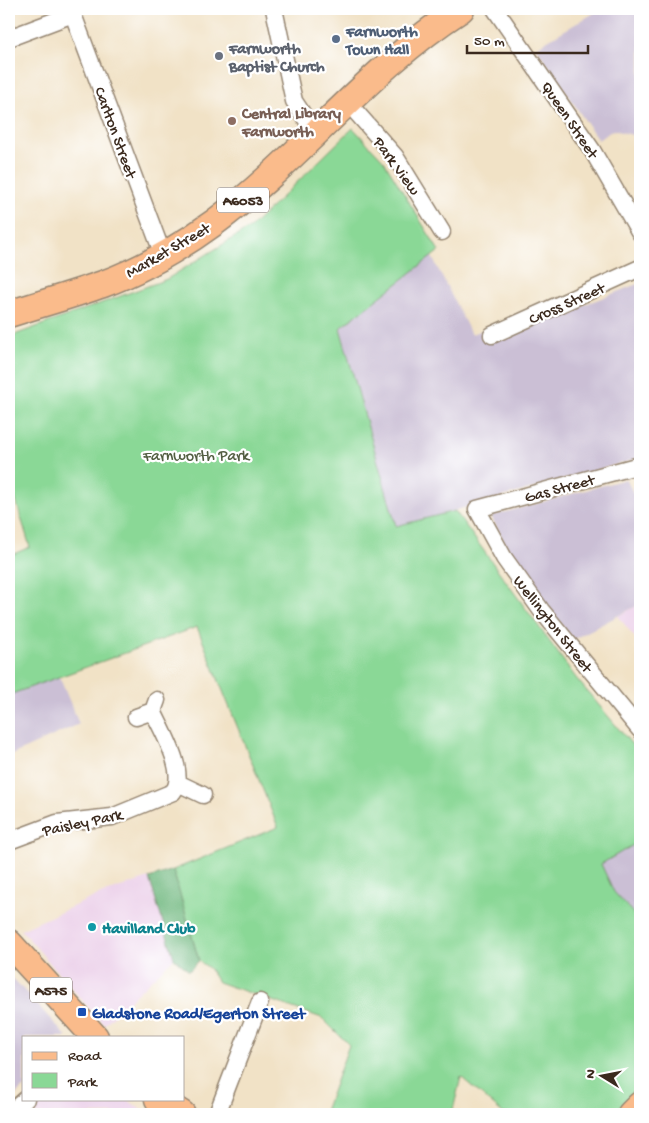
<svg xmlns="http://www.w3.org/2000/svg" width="649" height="1123" viewBox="0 0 649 1123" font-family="'Gochi Hand',sans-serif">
<rect width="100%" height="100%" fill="#fff"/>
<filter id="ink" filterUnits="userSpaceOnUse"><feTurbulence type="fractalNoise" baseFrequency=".02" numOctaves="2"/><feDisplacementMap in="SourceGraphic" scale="10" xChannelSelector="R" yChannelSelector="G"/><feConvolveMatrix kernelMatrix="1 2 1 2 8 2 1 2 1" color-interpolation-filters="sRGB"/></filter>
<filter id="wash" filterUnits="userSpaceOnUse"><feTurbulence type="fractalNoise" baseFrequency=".0096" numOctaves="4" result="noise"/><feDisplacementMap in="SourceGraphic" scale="20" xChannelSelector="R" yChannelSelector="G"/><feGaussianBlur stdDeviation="1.12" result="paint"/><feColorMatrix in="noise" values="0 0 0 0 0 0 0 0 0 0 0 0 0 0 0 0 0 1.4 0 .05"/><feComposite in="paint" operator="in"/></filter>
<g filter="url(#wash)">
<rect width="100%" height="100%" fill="#f1e2c6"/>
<g fill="#ecd1ea">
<path d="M 640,604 L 640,644 L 618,616 Z"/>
<path d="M 149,878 L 174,958 L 104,1025 L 21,930 L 103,893 Z"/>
<path d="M 37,1099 L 127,1099 L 146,1114 L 24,1114 Z"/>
</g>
<g fill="#cbbfd5">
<path d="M 601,9 L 640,9 L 640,137 L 613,130 L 598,140 L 536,47 Z"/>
<path d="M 431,255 L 471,334 L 486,329 L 491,341 L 640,283 L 640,458 L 396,527 L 340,328 Z"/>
<path d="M 626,479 L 640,506 L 640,604 L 572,640 L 511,555 L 491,516 Z"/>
<path d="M 59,676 L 79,724 L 9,756 L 9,695 Z"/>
<path d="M 640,841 L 640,921 L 614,892 L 601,864 Z"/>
<path d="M 9,974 L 67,1037 L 24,1037 L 24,1087 L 9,1101 Z"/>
</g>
<path fill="#8ad896" stroke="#62815a" d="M 353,128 L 384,161 L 439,251 L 340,328 L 396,526 L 455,511 L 576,678 L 640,754 L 640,841 L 601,864 L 614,892 L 640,921 L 640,1082 L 622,1109 L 614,1114 L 504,1114 L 461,1077 L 452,1114 L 324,1114 L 349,1045 L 322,1018 L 218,982 L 209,968 L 199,961 L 173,870 L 278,827 L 197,627 L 9,695 L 9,556 L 30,547 L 9,478 L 9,337 L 167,279 L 251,227 Z"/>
<path fill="#6fb87f" stroke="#55714e" d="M 173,870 L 199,961 L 189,971 L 174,958 L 149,878 Z"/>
</g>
<g filter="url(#ink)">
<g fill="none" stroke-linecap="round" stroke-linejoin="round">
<defs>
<g id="street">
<path d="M 71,9 L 163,255"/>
<path d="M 274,9 L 294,101 L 316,134"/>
<path d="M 495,9 L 592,150 L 640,233"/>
<path d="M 9,38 L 73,14"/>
<path d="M 348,103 L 395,156 L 442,232"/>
<path d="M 492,335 L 640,268"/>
<path d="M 640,465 L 477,509 L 504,558 L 541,610 L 640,730"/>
<path d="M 136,717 L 153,711 L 157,700"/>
<path d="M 178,783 L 203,795"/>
<path d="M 9,841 L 57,823 L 112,817 L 173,792 C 188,773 162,731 153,711"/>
<path d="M 9,1114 L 26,1099"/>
<path d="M 217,1114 L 260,1002"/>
</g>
<g id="primary">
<path d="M 9,314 C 40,304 72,295 103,284 C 141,270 182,246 215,222 C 302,157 369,68 461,9"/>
<path d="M 9,943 L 95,1037"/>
<path d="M 158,1099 L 182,1114"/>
<path d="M 631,1114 L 640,1105"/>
</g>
</defs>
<use href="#street" stroke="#968672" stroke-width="19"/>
<use href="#primary" stroke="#968672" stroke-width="29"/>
<use href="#street" stroke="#fff" stroke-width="16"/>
<use href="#primary" stroke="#fabb8b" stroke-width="26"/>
</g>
</g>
<circle fill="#5c6f8a" stroke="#fff" stroke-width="2" cx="336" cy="39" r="5"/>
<circle fill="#6b7280" stroke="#fff" stroke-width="2" cx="219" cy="56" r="5"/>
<circle fill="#8d6e63" stroke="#fff" stroke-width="2" cx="232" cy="121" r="5"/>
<circle fill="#0f9aa8" stroke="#fff" stroke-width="2" cx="92" cy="927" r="5"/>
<rect fill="#1a4fb4" stroke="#fff" stroke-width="2" x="77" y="1007" width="10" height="10" rx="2.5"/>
<g text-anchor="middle" stroke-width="4.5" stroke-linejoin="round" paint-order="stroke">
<g fill="#fff" stroke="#766a62" stroke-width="1">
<rect x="217" y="187.5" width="52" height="25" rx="4"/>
<rect x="30" y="977.5" width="42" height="25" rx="4"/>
</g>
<g font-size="15" font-weight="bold" fill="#3b2a1e">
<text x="243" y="205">A6053</text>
<text x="51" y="995">A575</text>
</g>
<g font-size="16" font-weight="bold" fill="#4e5e75" stroke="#fff" text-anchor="start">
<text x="346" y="36">Farnworth<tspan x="346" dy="18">Town Hall</tspan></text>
</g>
<g font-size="16" font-weight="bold" fill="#5b616d" stroke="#fff" text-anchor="start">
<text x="229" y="53">Farnworth<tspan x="229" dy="18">Baptist Church</tspan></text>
</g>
<g font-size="16" font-weight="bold" fill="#785e54" stroke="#fff" text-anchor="start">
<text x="242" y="118">Central Library<tspan x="242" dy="18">Farnworth</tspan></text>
</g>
<g font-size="16" fill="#3b2a1e" stroke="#fff">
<text transform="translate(571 119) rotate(56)" y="6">Queen Street</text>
<text transform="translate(117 132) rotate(70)" y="6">Carlton Street</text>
<text transform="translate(398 165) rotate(54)" y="6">Park View</text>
<text transform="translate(167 249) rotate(-30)" y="6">Market Street</text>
<text transform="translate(566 302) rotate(-24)" y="6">Cross Street</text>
<text transform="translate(559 487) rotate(-15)" y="6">Gas Street</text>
<text transform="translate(554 623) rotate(52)" y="6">Wellington Street</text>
<text transform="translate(82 821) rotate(-12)" y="6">Paisley Park</text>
</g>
<g font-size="16" fill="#535e42" stroke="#fff">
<text x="196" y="460">Farnworth Park</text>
</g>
<g font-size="16" font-weight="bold" fill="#0d838f" stroke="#fff" text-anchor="start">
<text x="102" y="933">Havilland Club</text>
</g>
<g font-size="16" font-weight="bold" fill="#164399" stroke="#fff" text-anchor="start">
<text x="92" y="1018">Gladstone Road/Egerton Street</text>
</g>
</g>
<rect width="649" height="1123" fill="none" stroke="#fff" stroke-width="30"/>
<rect x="22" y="1036" width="162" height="65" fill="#ffffff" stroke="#b1aaa5"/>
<rect x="32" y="1052" width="25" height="8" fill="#fabb8b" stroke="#b1aaa5"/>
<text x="68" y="1060" font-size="15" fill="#3b2a1e">Road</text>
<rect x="32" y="1073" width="25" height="15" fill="#8ad896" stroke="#b1aaa5"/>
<text x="68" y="1086" font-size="15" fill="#3b2a1e">Park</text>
<g transform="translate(602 1076) rotate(280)" stroke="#ffffff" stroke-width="4" paint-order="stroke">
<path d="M0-4L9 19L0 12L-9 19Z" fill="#3b2a1e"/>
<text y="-8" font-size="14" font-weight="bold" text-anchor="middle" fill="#3b2a1e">N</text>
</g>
<path d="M467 45v8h121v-8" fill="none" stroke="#3b2a1e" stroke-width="2.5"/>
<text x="474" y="45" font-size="15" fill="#3b2a1e" stroke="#ffffff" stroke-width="4" paint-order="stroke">50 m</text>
</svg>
